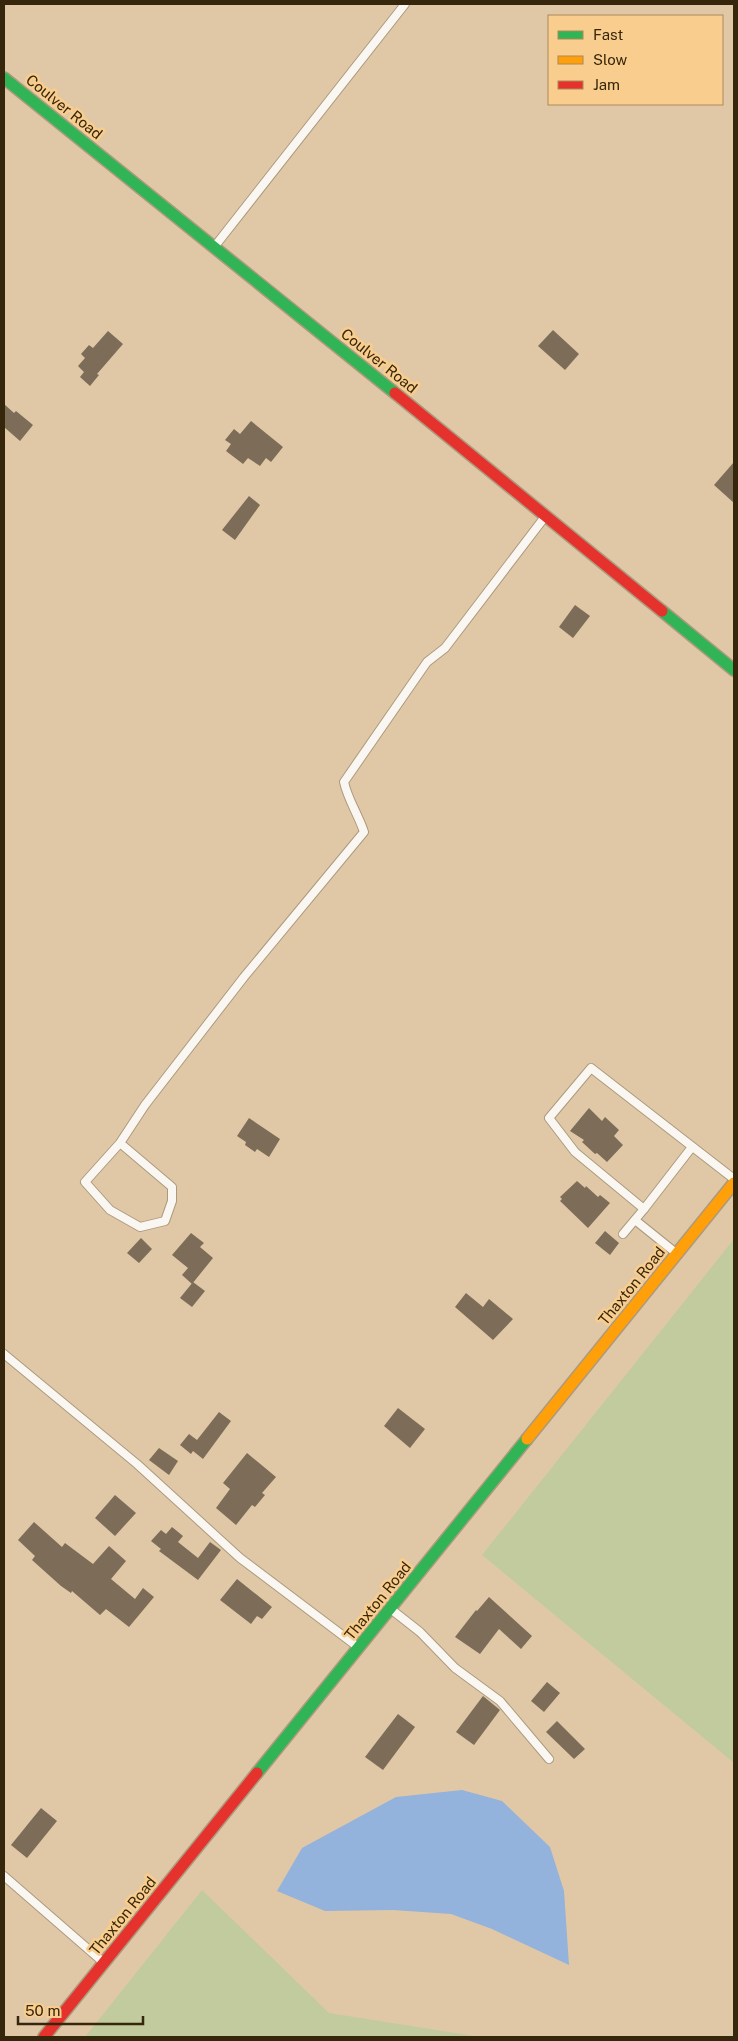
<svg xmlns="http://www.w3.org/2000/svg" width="738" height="2041" viewBox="0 0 738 2041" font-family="'Public Sans',sans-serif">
<rect width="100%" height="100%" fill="#e0c8a6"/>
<g fill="#c1cb9e">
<path d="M 734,1239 L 734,1763 L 482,1555 Z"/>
<path d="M 202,1890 L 329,2013 L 481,2037 L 85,2037 Z"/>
</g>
<path fill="#93b2dc" d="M 462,1790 L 502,1801 L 550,1847 L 564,1891 L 569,1965 L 492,1929 L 451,1914 L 393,1910 L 325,1911 L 277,1891 L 302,1848 L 396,1797 Z"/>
<g fill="#7c6c58">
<path d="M 553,330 L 579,354 L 565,370 L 538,346 Z"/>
<path d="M 108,331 L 123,344 L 97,374 L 99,375 L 90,386 L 80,377 L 84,372 L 78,366 L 85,358 L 81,354 L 89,345 L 93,348 Z"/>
<path d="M 4,404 L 14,413 L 16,411 L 33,425 L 20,441 L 4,427 Z"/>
<path d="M 251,421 L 283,447 L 271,462 L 266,458 L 260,466 L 248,458 L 243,464 L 226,451 L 231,444 L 225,440 L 234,429 L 240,434 Z"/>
<path d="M 734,462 L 734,503 L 714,485 Z"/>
<path d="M 249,496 L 260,505 L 235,540 L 222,530 Z"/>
<path d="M 575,605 L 590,616 L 573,638 L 559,627 Z"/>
<path d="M 589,1108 L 602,1121 L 605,1117 L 619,1130 L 614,1136 L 623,1145 L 607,1162 L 597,1153 L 595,1154 L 582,1142 L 584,1140 L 570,1131 Z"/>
<path d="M 249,1118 L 280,1139 L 269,1157 L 257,1149 L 255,1152 L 245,1145 L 246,1142 L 237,1136 Z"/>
<path d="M 577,1181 L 585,1188 L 586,1186 L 598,1197 L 600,1195 L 610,1203 L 588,1228 L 560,1201 L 562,1199 L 560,1197 Z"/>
<path d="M 605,1231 L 619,1243 L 610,1255 L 595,1243 Z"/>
<path d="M 191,1233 L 204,1243 L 200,1247 L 213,1258 L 192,1284 L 182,1275 L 188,1268 L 172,1255 Z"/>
<path d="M 141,1238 L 152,1249 L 139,1263 L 127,1253 Z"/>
<path d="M 193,1282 L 205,1291 L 192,1307 L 180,1298 Z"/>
<path d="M 466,1293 L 483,1307 L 489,1299 L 513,1319 L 493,1340 L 455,1307 Z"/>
<path d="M 398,1408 L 425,1429 L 410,1448 L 384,1426 Z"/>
<path d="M 219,1412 L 231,1421 L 203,1459 L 193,1451 L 191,1454 L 180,1445 L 189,1434 L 197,1440 Z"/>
<path d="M 159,1448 L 178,1461 L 169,1475 L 149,1460 Z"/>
<path d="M 247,1453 L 276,1477 L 262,1493 L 265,1495 L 255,1507 L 252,1505 L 236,1525 L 216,1508 L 230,1489 L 223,1483 Z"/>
<path d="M 115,1495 L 136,1513 L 115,1536 L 95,1518 Z"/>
<path d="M 34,1522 L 62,1547 L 65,1543 L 93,1564 L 109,1546 L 126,1561 L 111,1579 L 135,1599 L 143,1588 L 154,1597 L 129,1627 L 106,1609 L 100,1615 L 72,1591 L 71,1593 L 61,1586 L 32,1560 L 35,1556 L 18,1540 Z"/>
<path d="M 172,1527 L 183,1536 L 178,1542 L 198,1558 L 210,1542 L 221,1550 L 198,1580 L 159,1551 L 161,1549 L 151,1541 L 161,1530 L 166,1534 Z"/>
<path d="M 237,1579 L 272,1607 L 262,1619 L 257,1616 L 251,1624 L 220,1600 Z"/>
<path d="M 489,1597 L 532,1636 L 521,1649 L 499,1629 L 480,1654 L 455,1637 L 476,1610 L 477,1611 Z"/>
<path d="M 547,1682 L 560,1693 L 544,1712 L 531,1701 Z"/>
<path d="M 483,1696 L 500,1710 L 474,1745 L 456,1732 Z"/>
<path d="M 398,1714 L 415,1727 L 383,1770 L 365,1757 Z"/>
<path d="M 557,1721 L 585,1749 L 574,1759 L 546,1732 Z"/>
<path d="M 41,1808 L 57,1821 L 27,1858 L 11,1845 Z"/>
</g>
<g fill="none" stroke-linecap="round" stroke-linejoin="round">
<defs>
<g id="lane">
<path d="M 215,246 L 405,4"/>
<path d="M 120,1143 L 172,1187 L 172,1201 L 165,1221 L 140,1227 L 110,1210 L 85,1182 L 120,1143 L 145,1105 L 244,977 L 364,832 C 358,814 348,800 344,782 L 427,662 L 445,648 L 544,518"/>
<path d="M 692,1147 L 644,1209 L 575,1152 L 549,1118 L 591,1068 L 734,1179"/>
<path d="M 635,1220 L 676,1253"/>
<path d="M 623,1234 L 644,1209"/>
<path d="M 4,1354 L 137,1464 L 240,1558 L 358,1647"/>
<path d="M 392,1610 L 420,1632 L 455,1668 L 500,1701 L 549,1759"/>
<path d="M 4,1876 L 103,1962"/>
</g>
<g id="fast">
<path d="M 4,78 L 395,393"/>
<path d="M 662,611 L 734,670"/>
<path d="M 257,1773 L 527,1439"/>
</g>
<path id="slow" d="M 527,1439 L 734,1183"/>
<g id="jam">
<path d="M 395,393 L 662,611"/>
<path d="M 44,2037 L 257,1773"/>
</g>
</defs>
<use href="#lane" stroke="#ac9a7e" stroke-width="10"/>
<use href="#fast" stroke="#ac9a7e" stroke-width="14"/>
<use href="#slow" stroke="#ac9a7e" stroke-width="14"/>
<use href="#jam" stroke="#ac9a7e" stroke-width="14"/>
<use href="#lane" stroke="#faf7f2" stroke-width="8"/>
<use href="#fast" stroke="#30b455" stroke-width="11"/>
<use href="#slow" stroke="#ff9f0a" stroke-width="11"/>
<use href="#jam" stroke="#e5322d" stroke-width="11"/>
</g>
<g text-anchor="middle" stroke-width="5" stroke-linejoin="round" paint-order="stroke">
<g font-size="15" fill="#36260b" stroke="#f9cd8d">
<text transform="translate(64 107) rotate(39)" y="5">Coulver Road</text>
<text transform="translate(379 361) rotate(39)" y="5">Coulver Road</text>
<text transform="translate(632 1286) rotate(-51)" y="5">Thaxton Road</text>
<text transform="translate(378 1601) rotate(-51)" y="5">Thaxton Road</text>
<text transform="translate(123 1916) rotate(-51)" y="5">Thaxton Road</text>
</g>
</g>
<rect width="738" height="2041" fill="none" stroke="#36260b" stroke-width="10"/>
<rect x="548" y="15" width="175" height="90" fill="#f9cd8d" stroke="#ab8a59"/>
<rect x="558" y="31" width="25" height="8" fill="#30b455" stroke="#ab8a59"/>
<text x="593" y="40" font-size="15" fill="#36260b">Fast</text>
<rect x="558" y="56" width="25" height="8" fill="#ff9f0a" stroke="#ab8a59"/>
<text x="593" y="65" font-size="15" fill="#36260b">Slow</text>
<rect x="558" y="81" width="25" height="8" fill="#e5322d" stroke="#ab8a59"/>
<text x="593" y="90" font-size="15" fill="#36260b">Jam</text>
<path d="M18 2016v8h125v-8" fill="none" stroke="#36260b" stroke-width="2.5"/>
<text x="25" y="2016" font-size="15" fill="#36260b" stroke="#f9cd8d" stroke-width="4" paint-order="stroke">50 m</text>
</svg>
